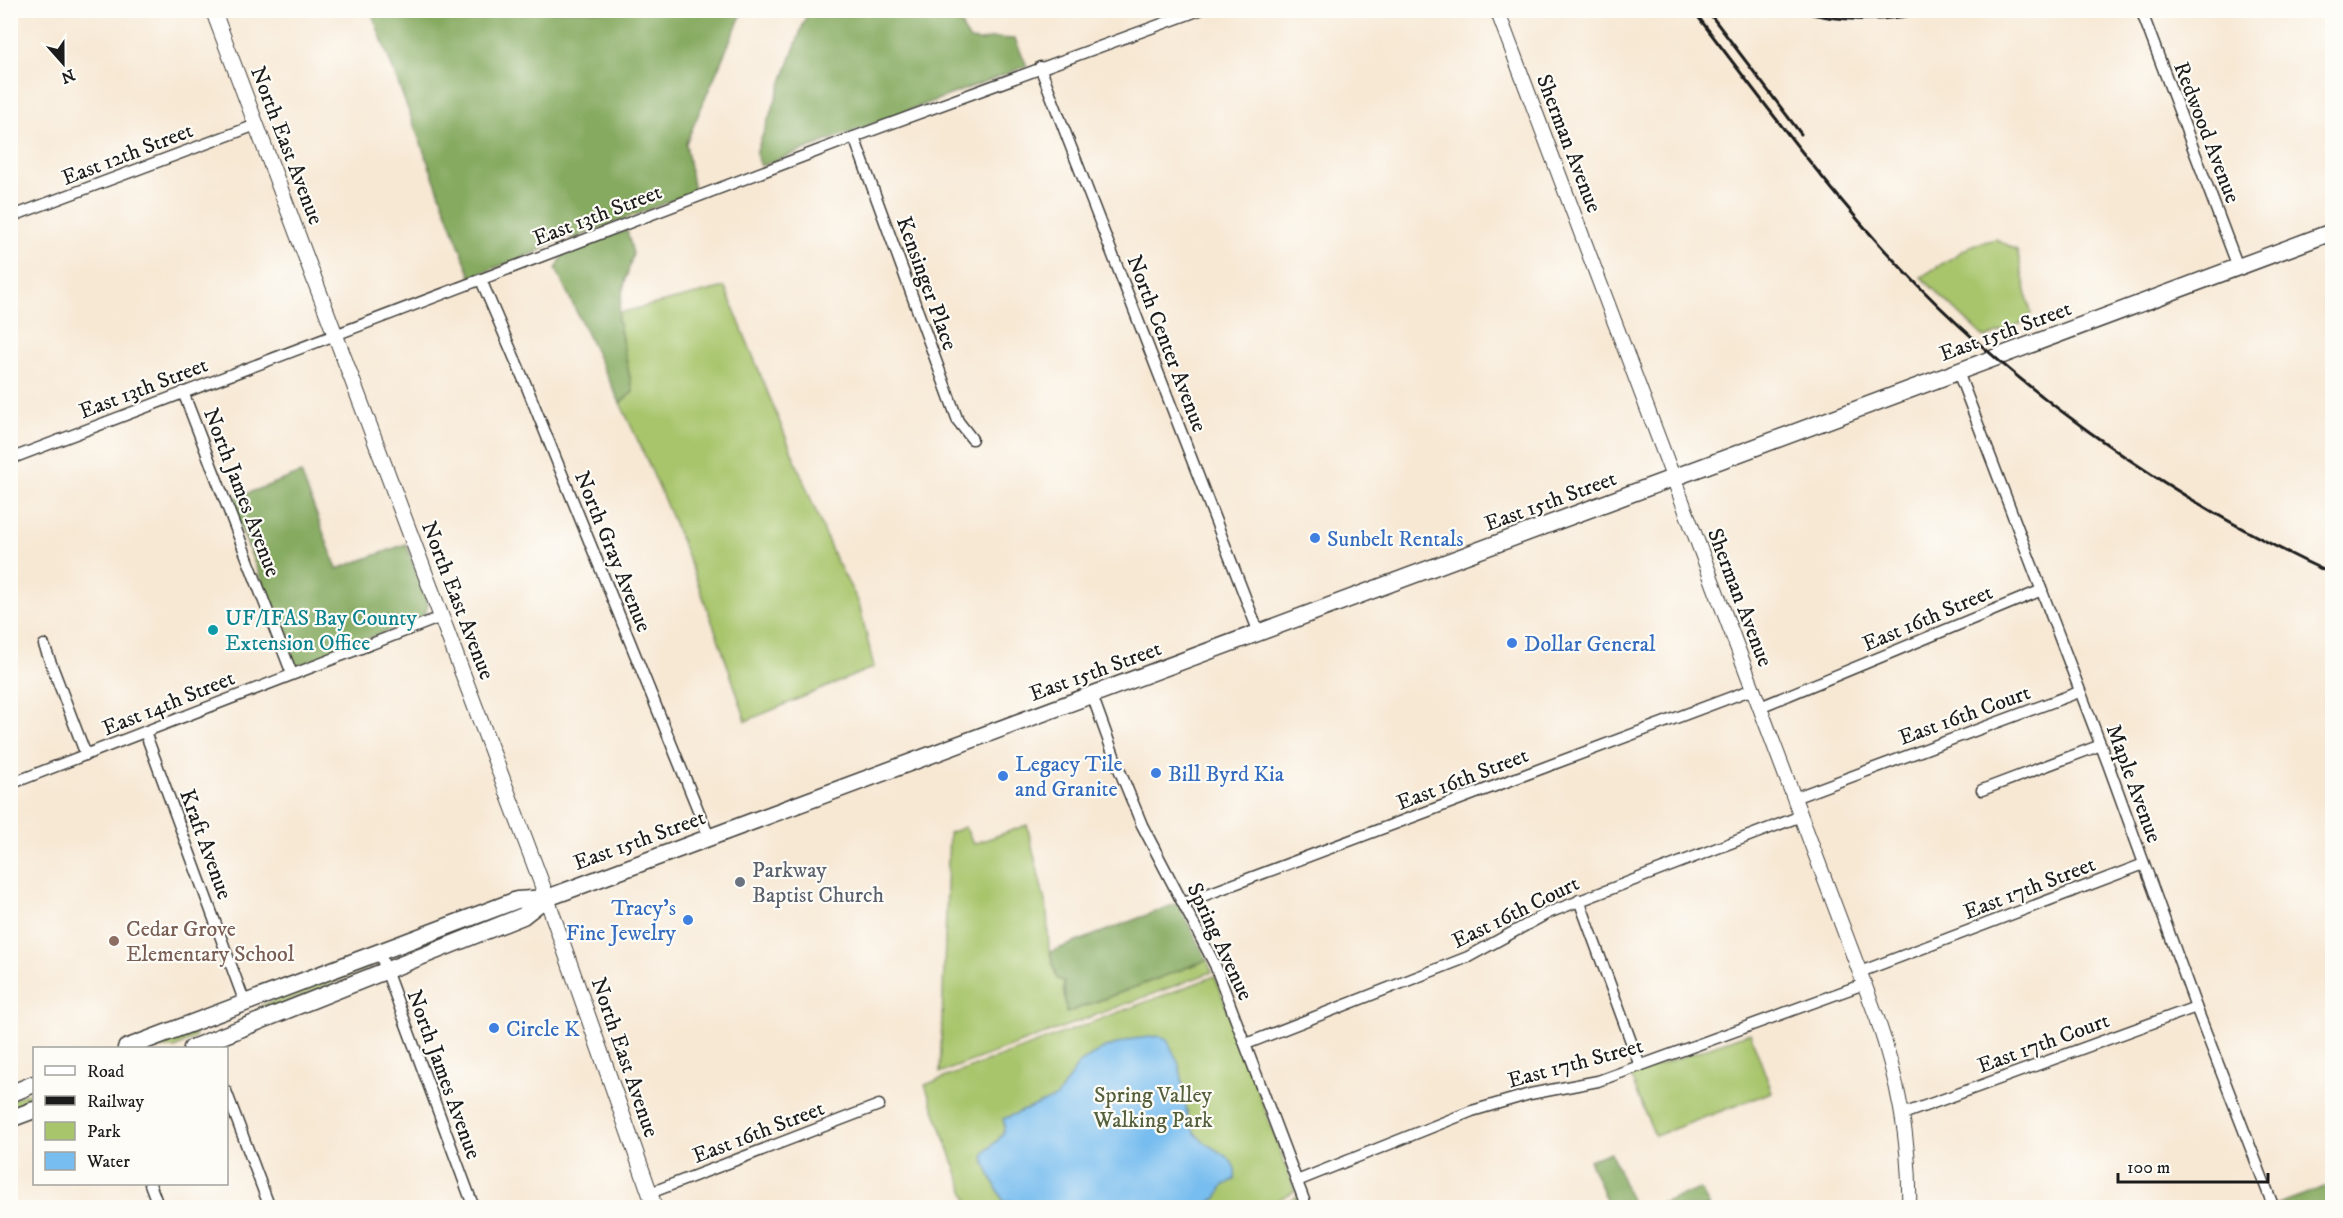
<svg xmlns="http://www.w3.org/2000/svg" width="2343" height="1218" viewBox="0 0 2343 1218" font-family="'IM FELL DW Pica',serif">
<rect width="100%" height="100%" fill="#fdfcf7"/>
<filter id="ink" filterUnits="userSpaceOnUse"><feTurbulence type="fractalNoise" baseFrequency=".0167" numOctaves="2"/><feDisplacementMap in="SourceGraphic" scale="12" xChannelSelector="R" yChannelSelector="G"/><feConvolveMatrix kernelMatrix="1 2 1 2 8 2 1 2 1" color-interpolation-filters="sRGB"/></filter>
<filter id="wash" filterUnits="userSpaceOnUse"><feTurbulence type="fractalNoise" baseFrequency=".008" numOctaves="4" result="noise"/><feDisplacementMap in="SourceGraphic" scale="24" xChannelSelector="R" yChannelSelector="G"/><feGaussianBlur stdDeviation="1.35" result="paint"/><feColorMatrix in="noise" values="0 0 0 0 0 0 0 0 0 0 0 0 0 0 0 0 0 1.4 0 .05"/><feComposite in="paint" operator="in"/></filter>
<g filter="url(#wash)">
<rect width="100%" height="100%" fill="#f7e8d4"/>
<g fill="#a8c56c" stroke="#627044" stroke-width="1.5">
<path d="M 1996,239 L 2017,250 L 2031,313 L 2025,322 L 1985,338 L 1921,277 L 1972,245 Z"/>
<path d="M 725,287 L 834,556 L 859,603 L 874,667 L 746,721 C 711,612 670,505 620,403 L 633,392 L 618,320 L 619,313 Z"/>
<path d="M 1027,825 L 1047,910 L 1049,950 L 1057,979 L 1064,981 L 1063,989 L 1067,1013 L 1207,960 L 1212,972 L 940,1073 L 949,833 L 965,827 L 974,844 Z"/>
<path d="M 362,967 L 370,968 L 264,1011 L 259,1009 L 263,1005 Z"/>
<path d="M 1215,976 L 1295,1191 L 1265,1207 L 970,1207 L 925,1085 Z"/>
<path d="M 190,1032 L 196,1034 L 194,1038 L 175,1048 L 145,1048 Z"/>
<path d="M 1750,1033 L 1772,1092 L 1655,1136 L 1630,1075 Z"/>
<path d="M 34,1091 L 34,1103 L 11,1112 L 10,1100 Z"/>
<path d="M 1297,1196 L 1302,1208 L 1275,1208 Z"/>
</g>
<g fill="#86aa60" stroke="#51633e" stroke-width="1.5">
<path d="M 371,11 L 743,11 L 686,143 L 694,192 L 570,240 L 572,234 L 566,234 L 537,252 L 471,277 Z"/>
<path d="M 808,11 L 959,11 L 963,29 L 970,40 L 981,41 L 994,38 L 1015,39 L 1027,66 L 761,166 L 756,153 Z"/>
<path d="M 627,230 L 633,254 L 622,293 L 618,320 L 633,392 L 620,403 L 556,269 L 563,255 Z"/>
<path d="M 301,473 L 337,569 L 406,544 L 428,605 L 426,612 L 419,619 L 297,666 L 294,665 L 230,500 Z"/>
<path d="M 1178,903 L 1207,960 L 1066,1013 L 1064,981 L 1057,979 L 1050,952 Z"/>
<path d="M 1611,1152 L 1614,1160 L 1634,1207 L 1609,1207 L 1589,1160 Z"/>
<path d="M 2332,1184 L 2332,1207 L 2277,1208 L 2276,1205 Z"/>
<path d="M 1700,1189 L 1710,1207 L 1651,1207 Z"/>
</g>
<path fill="#78bdef" stroke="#4a6c86" stroke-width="1.5" d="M 1160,1036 L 1167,1039 C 1171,1049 1178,1059 1180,1069 C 1185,1089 1184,1116 1195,1133 C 1208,1152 1239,1152 1235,1179 L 1223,1186 L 1217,1198 L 1202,1207 L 1013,1208 L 1011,1201 L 1004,1203 L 985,1164 L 984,1154 C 994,1141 1009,1137 1003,1119 L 1057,1097 L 1079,1063 L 1105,1048 L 1132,1039 Z"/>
</g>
<g filter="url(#ink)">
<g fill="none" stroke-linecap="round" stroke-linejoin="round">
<defs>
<g id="minor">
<path d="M 2141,10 L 2238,267"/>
<path d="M 10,11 L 13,10"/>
<path d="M 1040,67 L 1259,633"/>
<path d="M 854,137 L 958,421 L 972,439"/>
<path d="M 10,217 L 256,125"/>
<path d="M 481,280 L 526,385 L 709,837"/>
<path d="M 1958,372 L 2108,764 L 2196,1007 L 2274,1208"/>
<path d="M 183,392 L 292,674"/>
<path d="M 10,459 L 854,137 L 1200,10"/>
<path d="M 44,645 L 86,755"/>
<path d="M 1092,695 L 1117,764 L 1142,825 L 1215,965 L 1307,1208"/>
<path d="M 1760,707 L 2042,590"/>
<path d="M 145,732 L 245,1003"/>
<path d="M 10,784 L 441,617"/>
<path d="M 1982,790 L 2101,745"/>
<path d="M 1794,798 L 2079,692"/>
<path d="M 1579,900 L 1640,1066"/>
<path d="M 1184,903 L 1753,689"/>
<path d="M 380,954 L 474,1208"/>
<path d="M 1860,972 L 2144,864"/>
<path d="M 1246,1044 L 1468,957 L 1548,913 L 1801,816"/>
<path d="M 226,1091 L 270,1208"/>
<path d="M 1903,1114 L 2196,1007"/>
<path d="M 1297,1181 L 1472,1111 L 1530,1094 L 1598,1081 L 1864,984"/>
<path d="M 150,1184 L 159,1208"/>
<path d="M 650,1193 L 879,1105"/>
</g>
<path id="tertiary" d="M 1497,10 L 1877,1018 C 1898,1080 1911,1142 1909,1208"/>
<path id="secondary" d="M 213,10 L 540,879 L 655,1208"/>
<g id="primary">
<path d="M 126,1048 L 517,900 L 547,898 L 566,891 L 2332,232"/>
<path d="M 192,1048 L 523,916 L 546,898"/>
<path d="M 10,1094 L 34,1084"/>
<path d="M 10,1119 L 34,1110"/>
</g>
</defs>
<use href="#minor" stroke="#3d3b38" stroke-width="13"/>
<use href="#tertiary" stroke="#3d3b38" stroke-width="16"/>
<use href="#secondary" stroke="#3d3b38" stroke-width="17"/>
<use href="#primary" stroke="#3d3b38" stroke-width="19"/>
<use href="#minor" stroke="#fff" stroke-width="10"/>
<use href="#tertiary" stroke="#fff" stroke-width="14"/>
<use href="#secondary" stroke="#fff" stroke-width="15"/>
<use href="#primary" stroke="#fff" stroke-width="16"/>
<g stroke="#1c1c1c" stroke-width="3">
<path d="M 1693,10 C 1754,90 1813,170 1880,245 C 2004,383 2164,496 2332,574"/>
<path d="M 1707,10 L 1801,134"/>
<path d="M 1798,10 C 1837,23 1893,22 1932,10"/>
</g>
</g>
</g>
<g fill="#3f7fe0" stroke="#fdfcf7" stroke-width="2">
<circle cx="1315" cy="538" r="6"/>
<circle cx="1512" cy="643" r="6"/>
<circle cx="1156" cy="773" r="6"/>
<circle cx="1003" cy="776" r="6"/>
<circle cx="688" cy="920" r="6"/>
<circle cx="494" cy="1028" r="6"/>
</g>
<circle fill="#0f9aa8" stroke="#fdfcf7" stroke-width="2" cx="213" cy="630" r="6"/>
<circle fill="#6b7280" stroke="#fdfcf7" stroke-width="2" cx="740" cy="882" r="6"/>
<circle fill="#8d6e63" stroke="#fdfcf7" stroke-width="2" cx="114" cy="941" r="6"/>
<g text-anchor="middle" stroke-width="4.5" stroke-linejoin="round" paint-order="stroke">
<g font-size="22" fill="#1c1c1c" stroke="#fdfcf7">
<text transform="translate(2208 132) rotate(69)" y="8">Redwood Avenue</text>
<text transform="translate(1570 143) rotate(69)" y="8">Sherman Avenue</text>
<text transform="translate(288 145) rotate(69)" y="8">North East Avenue</text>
<text transform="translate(127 153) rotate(-21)" y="8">East 12th Street</text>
<text transform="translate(597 214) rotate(-21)" y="8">East 13th Street</text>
<text transform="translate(928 283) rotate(70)" y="8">Kensinger Place</text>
<text transform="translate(2005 330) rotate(-20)" y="8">East 15th Street</text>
<text transform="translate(1168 343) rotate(69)" y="8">North Center Avenue</text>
<text transform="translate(143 387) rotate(-21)" y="8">East 13th Street</text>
<text transform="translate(243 492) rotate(69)" y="8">North James Avenue</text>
<text transform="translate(1550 500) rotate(-20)" y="8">East 15th Street</text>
<text transform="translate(614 551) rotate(68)" y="8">North Gray Avenue</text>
<text transform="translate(1741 597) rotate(69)" y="8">Sherman Avenue</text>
<text transform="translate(459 600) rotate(69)" y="8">North East Avenue</text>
<text transform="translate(1927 617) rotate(-23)" y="8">East 16th Street</text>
<text transform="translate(1095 670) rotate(-20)" y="8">East 15th Street</text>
<text transform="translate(168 702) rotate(-22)" y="8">East 14th Street</text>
<text transform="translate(1964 714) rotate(-20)" y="8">East 16th Court</text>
<text transform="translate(1462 778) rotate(-21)" y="8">East 16th Street</text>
<text transform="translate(2135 783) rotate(70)" y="8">Maple Avenue</text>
<text transform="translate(639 839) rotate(-20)" y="8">East 15th Street</text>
<text transform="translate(207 844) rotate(70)" y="8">Kraft Avenue</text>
<text transform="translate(2029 887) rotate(-21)" y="8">East 17th Street</text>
<text transform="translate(1515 911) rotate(-26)" y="8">East 16th Court</text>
<text transform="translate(1221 941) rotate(65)" y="8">Spring Avenue</text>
<text transform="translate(2043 1042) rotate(-20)" y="8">East 17th Court</text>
<text transform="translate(626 1057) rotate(71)" y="8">North East Avenue</text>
<text transform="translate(1575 1062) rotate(-15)" y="8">East 17th Street</text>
<text transform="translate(445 1074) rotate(70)" y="8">North James Avenue</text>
<text transform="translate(758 1131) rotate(-21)" y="8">East 16th Street</text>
</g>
<g font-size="22" fill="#366cbe" stroke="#fdfcf7" text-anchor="start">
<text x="1327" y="546">Sunbelt Rentals</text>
<text x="1524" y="651">Dollar General</text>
<text x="1015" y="771">Legacy Tile<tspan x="1015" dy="25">and Granite</tspan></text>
<text x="1168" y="781">Bill Byrd Kia</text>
<text x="676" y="915" text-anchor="end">Tracy's<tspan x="676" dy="25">Fine Jewelry</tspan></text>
<text x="506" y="1036">Circle K</text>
</g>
<g font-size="22" fill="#0d838f" stroke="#fdfcf7" text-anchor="start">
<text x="225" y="625">UF/IFAS Bay County<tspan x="225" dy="25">Extension Office</tspan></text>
</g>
<g font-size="22" fill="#5b616d" stroke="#fdfcf7" text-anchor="start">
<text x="752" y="877">Parkway<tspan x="752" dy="25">Baptist Church</tspan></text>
</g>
<g font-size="22" fill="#785e54" stroke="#fdfcf7" text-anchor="start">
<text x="126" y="936">Cedar Grove<tspan x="126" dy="25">Elementary School</tspan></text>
</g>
<g font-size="22" fill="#54603c" stroke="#fdfcf7">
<text x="1153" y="1102">Spring Valley<tspan x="1153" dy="25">Walking Park</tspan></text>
</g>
</g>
<rect width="2343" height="1218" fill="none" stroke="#fdfcf7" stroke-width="36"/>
<rect x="33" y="1047" width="195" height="138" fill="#fdfcf7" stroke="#a3a29f" stroke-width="1.5"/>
<rect x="45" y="1066" width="30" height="9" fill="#ffffff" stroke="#a3a29f" stroke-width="1.5"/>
<text x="87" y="1077" font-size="18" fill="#1c1c1c">Road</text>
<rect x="45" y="1096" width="30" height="9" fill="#1c1c1c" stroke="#a3a29f" stroke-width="1.5"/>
<text x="87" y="1107" font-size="18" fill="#1c1c1c">Railway</text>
<rect x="45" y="1122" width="30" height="18" fill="#a8c56c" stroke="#a3a29f" stroke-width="1.5"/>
<text x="87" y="1137" font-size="18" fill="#1c1c1c">Park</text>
<rect x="45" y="1152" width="30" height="18" fill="#78bdef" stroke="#a3a29f" stroke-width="1.5"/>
<text x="87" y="1167" font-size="18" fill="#1c1c1c">Water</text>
<g transform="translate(63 63) rotate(159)" stroke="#fdfcf7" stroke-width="4.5" paint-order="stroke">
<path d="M0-4.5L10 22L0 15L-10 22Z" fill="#1c1c1c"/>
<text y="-9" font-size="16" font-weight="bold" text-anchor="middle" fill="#1c1c1c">N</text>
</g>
<path d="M2118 1173v9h150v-9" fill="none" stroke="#1c1c1c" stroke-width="3"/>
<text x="2127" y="1173" font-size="18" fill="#1c1c1c" stroke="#fdfcf7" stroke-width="4.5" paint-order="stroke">100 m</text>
</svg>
